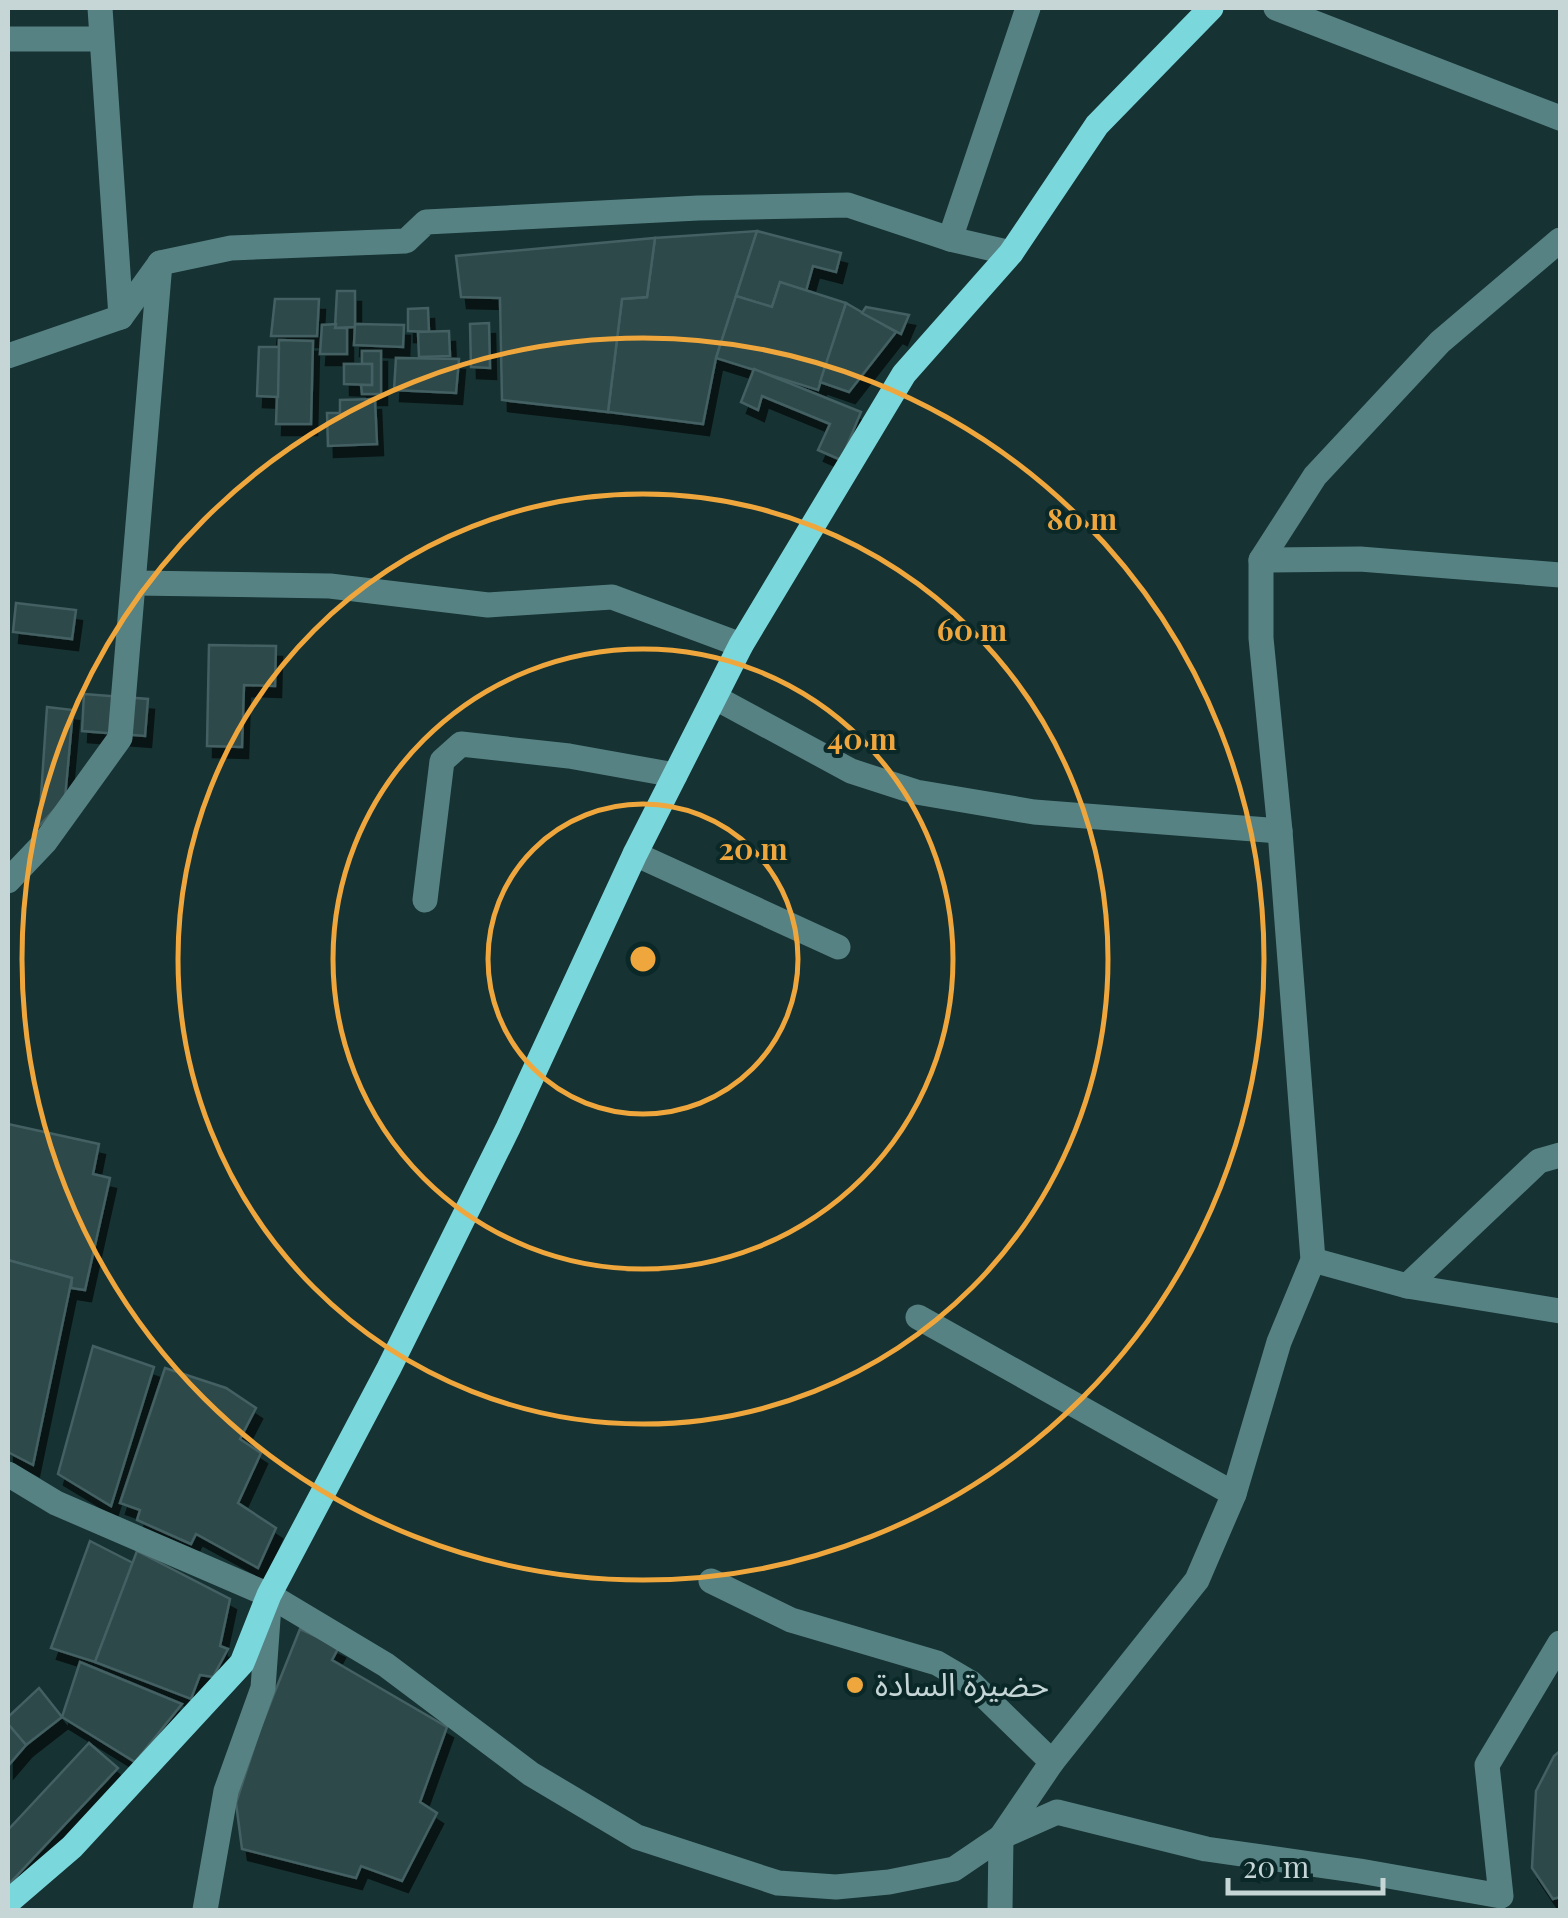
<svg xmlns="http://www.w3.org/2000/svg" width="1568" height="1918" viewBox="0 0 1568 1918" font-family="'Playfair Display','Noto Sans Arabic',serif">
<defs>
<filter id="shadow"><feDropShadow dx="6" dy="11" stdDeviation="0" flood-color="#0009"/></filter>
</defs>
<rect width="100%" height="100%" fill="#163233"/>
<g fill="#2d494a" stroke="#446062" stroke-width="2.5" filter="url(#shadow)">
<path d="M 757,231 L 716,358 L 703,424 L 608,412 L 622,299 L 647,297 L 655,238 Z"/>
<path d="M 757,231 L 841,253 L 836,272 L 813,266 L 806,291 L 780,282 L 772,307 L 736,296 Z"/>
<path d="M 655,238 L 647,297 L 622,299 L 608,412 L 502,400 L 500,298 L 461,297 L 456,256 Z"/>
<path d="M 780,282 L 846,303 L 818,390 L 716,358 L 736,296 L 772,307 Z"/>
<path d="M 337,291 L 355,291 L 355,327 L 335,328 Z"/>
<path d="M 275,299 L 319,299 L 317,336 L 271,336 Z"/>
<path d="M 846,303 L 896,332 L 849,392 L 820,382 Z"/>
<path d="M 866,307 L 909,315 L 901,334 L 862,313 Z"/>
<path d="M 428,308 L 429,332 L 408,331 L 408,309 Z"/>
<path d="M 489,323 L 490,368 L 471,367 L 470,324 Z"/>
<path d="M 336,324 L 335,328 L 347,328 L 347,354 L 320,354 L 322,325 Z"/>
<path d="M 355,324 L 404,325 L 403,347 L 354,345 Z"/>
<path d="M 449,331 L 450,356 L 419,357 L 418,332 Z"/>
<path d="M 279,340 L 313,341 L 311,424 L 276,424 Z"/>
<path d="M 259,347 L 279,347 L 278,397 L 257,396 Z"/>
<path d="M 362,351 L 381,351 L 381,394 L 362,394 L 361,385 L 372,385 L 372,364 L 362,364 Z"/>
<path d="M 396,358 L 459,359 L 456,393 L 394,390 Z"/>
<path d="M 344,364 L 372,364 L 372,385 L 344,384 Z"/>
<path d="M 754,369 L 861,412 L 841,460 L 818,450 L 830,424 L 762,396 L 758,410 L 741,402 Z"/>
<path d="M 375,399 L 377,444 L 328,446 L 327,413 L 340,413 L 340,400 Z"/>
<path d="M 16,603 L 76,610 L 72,639 L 13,632 Z"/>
<path d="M 209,645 L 276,646 L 275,686 L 244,685 L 242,747 L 207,746 Z"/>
<path d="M 84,694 L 148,699 L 145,736 L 82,731 Z"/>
<path d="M 47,707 L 73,710 L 65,798 L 39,826 Z"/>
<path d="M 8,1124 L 99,1144 L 93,1174 L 110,1178 L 85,1290 L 71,1288 L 72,1278 L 8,1260 Z"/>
<path d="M 8,1260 L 72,1278 L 33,1465 L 8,1452 Z"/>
<path d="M 93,1346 L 154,1367 L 111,1506 L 58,1474 Z"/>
<path d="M 165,1368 L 226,1388 L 256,1408 L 240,1439 L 261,1453 L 238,1503 L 276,1528 L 258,1568 L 196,1534 L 191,1544 L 137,1520 L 140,1510 L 120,1503 Z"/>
<path d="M 90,1541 L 133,1563 L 95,1662 L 51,1648 Z"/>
<path d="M 137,1551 L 230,1599 L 220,1646 L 228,1649 L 213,1677 L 200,1675 L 191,1699 L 95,1662 Z"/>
<path d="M 300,1629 L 339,1647 L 332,1660 L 447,1727 L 420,1802 L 437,1813 L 402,1881 L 361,1866 L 356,1878 L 242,1849 L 236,1803 L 260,1729 Z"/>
<path d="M 80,1662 L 182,1704 L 135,1762 L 62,1717 Z"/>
<path d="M 39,1688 L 62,1717 L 26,1745 L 8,1724 L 8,1717 Z"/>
<path d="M 8,1724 L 26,1745 L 8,1766 Z"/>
<path d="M 89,1743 L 118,1768 L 8,1885 L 8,1830 Z"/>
<path d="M 1560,1751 L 1560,1897 L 1553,1899 L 1532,1868 L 1536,1791 L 1554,1756 Z"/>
</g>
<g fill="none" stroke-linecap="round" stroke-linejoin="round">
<g stroke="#578284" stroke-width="25">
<path d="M 100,8 L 121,317"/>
<path d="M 1276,8 L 1560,118"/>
<path d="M 8,39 L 101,39"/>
<path d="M 950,239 L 1028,8"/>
<path d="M 8,356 L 121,317 L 160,263 L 231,248 L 406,241 L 426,222 L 698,208 L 848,205 L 950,239 L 1011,253"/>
<path d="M 1261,560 L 1360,559 L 1560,575"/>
<path d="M 135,583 L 330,586 L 488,605 L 612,597 L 741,645"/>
<path d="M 716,698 L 851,771 L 916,792 L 1034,812 L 1280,831"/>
<path d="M 635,854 L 838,947"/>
<path d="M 8,881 L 45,842 L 120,738 L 160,263"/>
<path d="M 425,900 L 442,761 L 461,744 L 569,756 L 675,775"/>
<path d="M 1313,1260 L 1407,1286 L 1560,1311"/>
<path d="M 1407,1286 L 1539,1161 L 1560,1155"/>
<path d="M 918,1317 L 1234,1494"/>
<path d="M 8,1474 L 56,1503 L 269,1595 L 386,1665 L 531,1774 L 637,1837 L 778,1883 L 836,1887 L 889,1882 L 954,1869 L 1001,1837 L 1057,1812 L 1206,1849 L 1360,1871 L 1501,1896 L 1487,1765 L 1560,1643"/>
<path d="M 711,1581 L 791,1620 L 937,1663 L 971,1683 L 1052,1762"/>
<path d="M 205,1910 L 226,1791 L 263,1688 L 269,1605"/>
<path d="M 1000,1910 L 1001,1837 L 1052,1762 L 1197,1580 L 1234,1494 L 1279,1342 L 1313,1260 L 1280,831 L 1261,638 L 1261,560 L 1315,476 L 1440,342 L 1560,240"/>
</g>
<path stroke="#7ad8dd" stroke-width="25" d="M 8,1902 L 72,1847 L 242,1663 L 269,1595 L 389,1368 L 508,1128 L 635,854 L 741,645 L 904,374 L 1011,253 L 1097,125 L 1211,8"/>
</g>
<g fill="none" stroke="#efa73d" stroke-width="5">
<circle cx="643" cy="959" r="155"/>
<circle cx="643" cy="959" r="310"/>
<circle cx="643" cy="959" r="465"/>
<circle cx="643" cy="959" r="621"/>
</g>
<circle fill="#efa73d" stroke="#0b2829" stroke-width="4" cx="855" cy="1685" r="10"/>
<g text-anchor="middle" stroke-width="8" stroke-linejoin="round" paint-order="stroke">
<g font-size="32" fill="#c6d6d7" stroke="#0b2829" text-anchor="start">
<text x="875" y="1696">حضيرة السادة</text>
</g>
</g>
<circle cx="643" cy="959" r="15" fill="#efa73d" stroke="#0b2829" stroke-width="5"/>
<g font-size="30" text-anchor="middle" font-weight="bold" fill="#efa73d" stroke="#0b2829" stroke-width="8" stroke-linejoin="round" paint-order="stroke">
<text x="1082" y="530">80 m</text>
<text x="972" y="641">60 m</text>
<text x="862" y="750">40 m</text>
<text x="753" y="860">20 m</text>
</g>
<rect width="1568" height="1918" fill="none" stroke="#c6d6d7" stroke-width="20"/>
<path d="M1228 1878v15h155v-15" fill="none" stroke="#c6d6d7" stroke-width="5"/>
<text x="1243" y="1878" font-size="30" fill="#c6d6d7" stroke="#0b2829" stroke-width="8" paint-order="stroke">20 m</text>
</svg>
